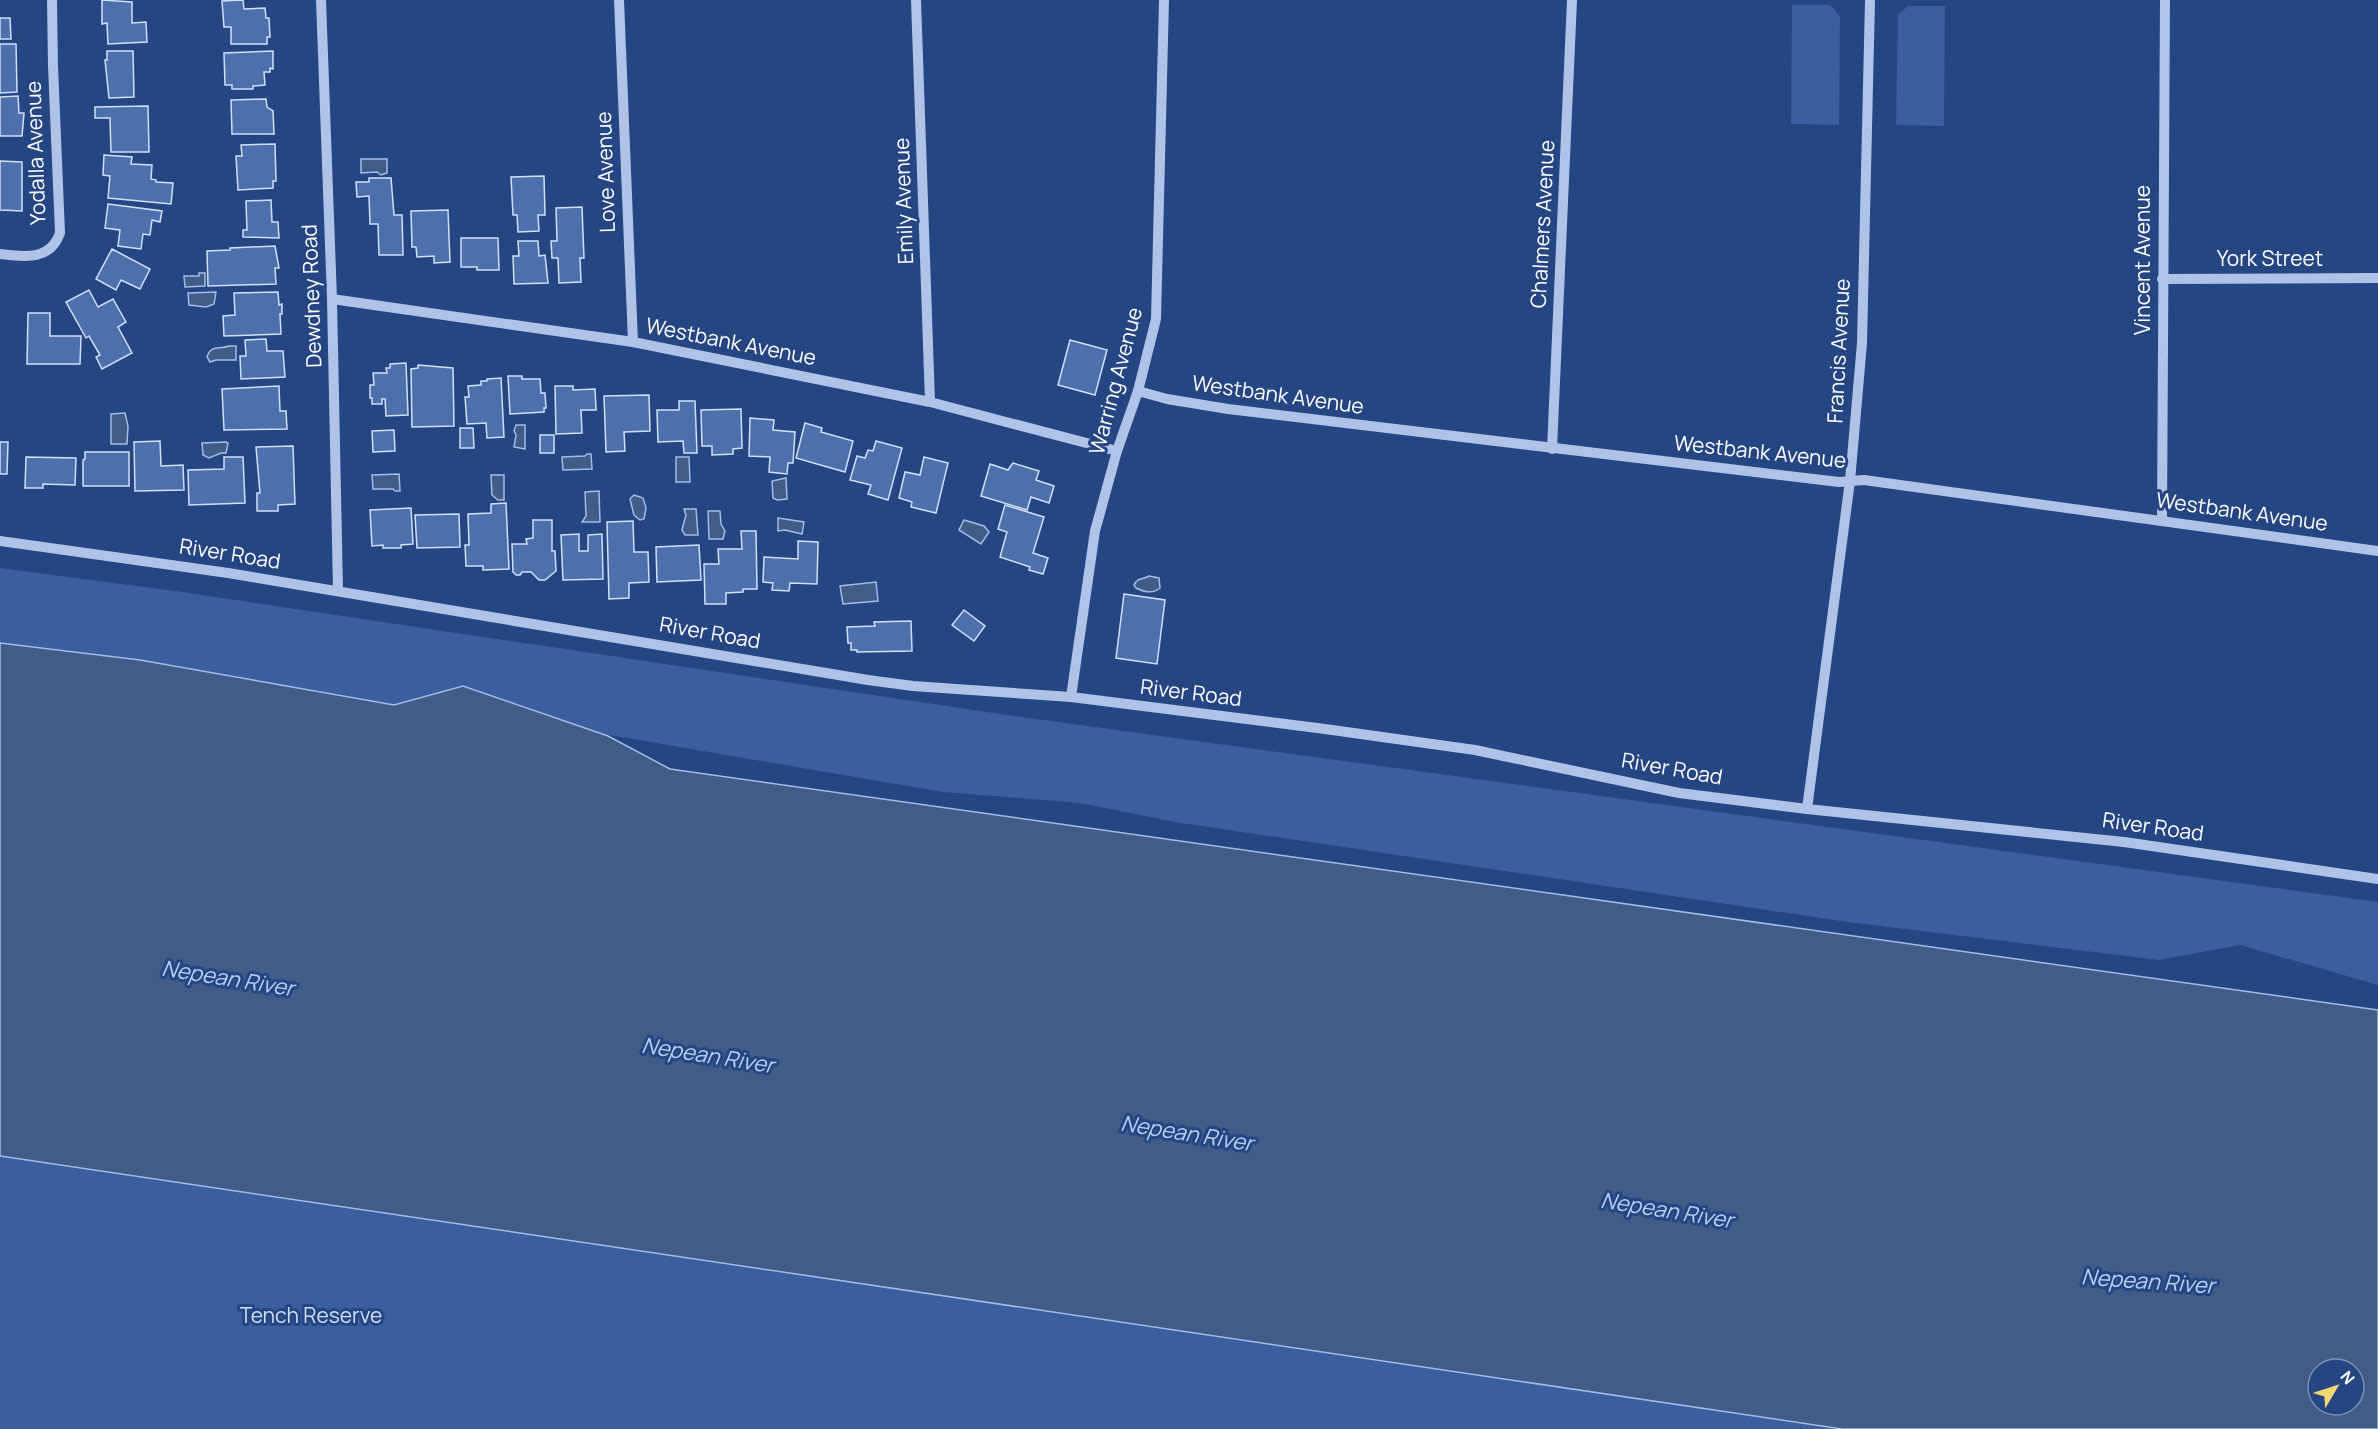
<svg xmlns="http://www.w3.org/2000/svg" width="2378" height="1429" viewBox="0 0 2378 1429" font-family="Manrope,sans-serif">
<rect width="100%" height="100%" fill="#254683"/>
<g fill="#3a5ea0">
<path d="M 1792,5 L 1830,5 L 1840,16 L 1839,125 L 1791,124 Z"/>
<path d="M 1908,6 L 1945,6 L 1944,126 L 1896,125 L 1898,15 Z"/>
<path d="M 0,568 L 175,591 L 1014,716 L 2378,902 L 2378,985 L 2240,945 L 2159,960 L 1848,922 L 1175,822 L 1080,803 L 943,792 L 557,726 L 379,708 L 0,649 Z"/>
<path d="M 0,1156 L 1842,1429 L 0,1429 Z"/>
</g>
<g fill="#435b87" stroke="#a2bce8" stroke-width="1.5" fill-rule="evenodd">
<path d="M 387,159 L 387,173 L 381,175 L 377,172 L 361,173 L 361,159 Z"/>
<path d="M 199,273 L 205,273 L 205,286 L 185,287 L 184,276 L 199,276 Z"/>
<path d="M 216,292 L 214,304 L 206,307 L 189,305 L 188,293 Z"/>
<path d="M 229,346 L 236,346 L 236,360 L 216,360 L 210,362 L 207,357 C 211,344 219,350 229,346 Z"/>
<path d="M 125,413 L 128,426 L 127,444 L 111,444 L 111,414 Z"/>
<path d="M 516,425 L 525,425 L 525,449 L 514,447 L 516,435 L 514,431 Z"/>
<path d="M 226,442 L 228,443 L 226,453 L 221,453 L 209,458 L 203,455 L 202,443 Z"/>
<path d="M 587,454 L 591,454 L 592,469 L 563,470 L 562,457 L 585,456 Z"/>
<path d="M 676,457 L 689,457 L 690,482 L 676,482 Z"/>
<path d="M 399,474 L 400,491 L 395,491 L 393,489 L 373,489 L 372,475 Z"/>
<path d="M 491,475 L 504,475 L 504,500 L 498,500 L 492,495 Z"/>
<path d="M 786,478 L 787,499 L 777,500 L 773,498 L 772,481 Z"/>
<path d="M 599,491 L 600,522 L 582,522 L 586,516 L 585,492 Z"/>
<path d="M 634,495 L 643,498 L 646,508 L 644,519 L 640,520 L 634,515 L 630,499 Z"/>
<path d="M 684,509 L 696,509 L 698,535 L 685,535 L 682,530 L 686,515 Z"/>
<path d="M 708,511 L 720,511 L 721,524 L 725,531 L 723,539 L 709,539 Z"/>
<path d="M 778,518 L 804,522 L 802,534 L 785,530 L 778,531 Z"/>
<path d="M 964,520 L 984,526 L 989,532 L 981,544 L 959,530 Z"/>
<path d="M 1149,576 L 1159,578 L 1160,588 C 1153,594 1144,592 1136,588 L 1134,585 C 1138,577 1142,580 1149,576 Z"/>
<path d="M 876,582 L 878,601 L 843,604 L 840,586 Z"/>
<path d="M 0,643 L 140,660 L 394,705 L 463,686 L 608,736 L 670,769 L 2378,1010 L 2378,1429 L 1842,1429 L 0,1156 ZM 2318,1369 L 2354,1369 L 2354,1405 L 2318,1405 Z"/>
</g>
<g fill="#4d6fab" stroke="#d1dff6" stroke-width="1.5">
<path d="M 102,0 L 132,2 L 132,23 L 146,22 L 147,42 L 108,44 L 107,23 L 102,24 Z"/>
<path d="M 243,0 L 244,9 L 265,8 L 266,18 L 269,18 L 270,37 L 267,37 L 267,44 L 231,44 L 231,27 L 224,27 L 222,1 Z"/>
<path d="M 0,18 L 10,18 L 11,39 L 0,39 Z"/>
<path d="M 0,44 L 16,44 L 17,92 L 0,93 Z"/>
<path d="M 107,51 L 133,51 L 134,97 L 109,98 L 105,60 L 107,60 Z"/>
<path d="M 273,51 L 273,69 L 270,68 L 270,72 L 264,72 L 265,85 L 253,86 L 253,89 L 232,89 L 232,85 L 225,85 L 224,53 Z"/>
<path d="M 18,96 L 19,113 L 24,113 L 22,136 L 0,136 L 0,97 Z"/>
<path d="M 266,99 L 267,107 L 273,111 L 274,134 L 232,134 L 231,100 Z"/>
<path d="M 148,106 L 149,152 L 111,152 L 110,118 L 95,118 L 95,107 Z"/>
<path d="M 275,144 L 276,181 L 273,181 L 273,188 L 238,190 L 236,156 L 242,156 L 241,145 Z"/>
<path d="M 104,155 L 132,157 L 131,164 L 152,165 L 151,179 L 156,180 L 156,182 L 173,183 L 171,204 L 108,198 L 110,176 L 103,175 Z"/>
<path d="M 0,161 L 22,162 L 22,211 L 0,210 Z"/>
<path d="M 544,176 L 545,215 L 538,215 L 539,231 L 518,232 L 517,215 L 513,215 L 511,177 Z"/>
<path d="M 369,178 L 391,178 L 394,215 L 402,215 L 403,255 L 379,255 L 378,224 L 370,224 L 369,196 L 357,197 L 356,182 L 369,182 Z"/>
<path d="M 271,200 L 272,222 L 278,222 L 279,238 L 243,237 L 243,230 L 247,230 L 246,201 Z"/>
<path d="M 108,204 L 162,211 L 160,222 L 152,220 L 150,235 L 143,234 L 141,249 L 118,246 L 120,230 L 105,228 Z"/>
<path d="M 582,207 L 584,258 L 580,258 L 581,282 L 559,283 L 558,258 L 552,258 L 551,241 L 557,241 L 556,208 Z"/>
<path d="M 448,210 L 450,262 L 434,263 L 434,256 L 417,257 L 416,247 L 412,247 L 411,211 Z"/>
<path d="M 461,238 L 498,238 L 499,270 L 477,270 L 477,267 L 461,267 Z"/>
<path d="M 518,241 L 538,241 L 539,256 L 545,255 L 548,283 L 514,284 L 513,256 L 519,256 Z"/>
<path d="M 275,246 L 279,268 L 275,268 L 276,284 L 208,286 L 207,251 L 230,250 L 230,248 Z"/>
<path d="M 112,249 L 150,269 L 140,289 L 121,280 L 116,290 L 96,279 Z"/>
<path d="M 89,290 L 98,307 L 113,299 L 126,322 L 118,327 L 132,353 L 102,369 L 96,357 L 100,355 L 89,336 L 86,338 L 66,302 Z"/>
<path d="M 278,292 L 279,305 L 282,304 L 282,314 L 280,314 L 281,334 L 224,336 L 223,316 L 235,315 L 234,293 Z"/>
<path d="M 28,313 L 50,313 L 50,336 L 81,336 L 80,364 L 27,364 Z"/>
<path d="M 266,339 L 267,351 L 283,351 L 285,377 L 241,379 L 240,356 L 246,356 L 245,340 Z"/>
<path d="M 1070,340 L 1107,350 L 1095,395 L 1058,385 Z"/>
<path d="M 406,363 L 408,415 L 386,416 L 385,399 L 382,399 L 382,404 L 372,404 L 372,398 L 370,398 L 370,385 L 374,385 L 373,373 L 387,373 L 386,368 L 390,368 L 390,364 Z"/>
<path d="M 418,365 L 453,368 L 454,426 L 412,427 L 411,369 L 418,368 Z"/>
<path d="M 508,376 L 522,376 L 522,379 L 540,379 L 541,393 L 545,393 L 546,408 L 544,408 L 544,412 L 510,414 Z"/>
<path d="M 501,378 L 504,437 L 487,438 L 486,423 L 467,424 L 465,397 L 469,397 L 468,386 L 481,385 L 481,381 L 487,381 L 487,379 Z"/>
<path d="M 279,386 L 280,411 L 286,411 L 287,429 L 224,430 L 222,389 Z"/>
<path d="M 555,386 L 573,386 L 573,390 L 595,389 L 596,410 L 581,410 L 582,433 L 556,434 Z"/>
<path d="M 649,395 L 650,431 L 624,432 L 625,451 L 606,452 L 604,396 Z"/>
<path d="M 679,401 L 695,401 L 697,453 L 684,453 L 683,441 L 658,442 L 657,410 L 679,410 Z"/>
<path d="M 741,409 L 742,448 L 733,449 L 733,454 L 712,455 L 712,446 L 702,446 L 701,410 Z"/>
<path d="M 750,418 L 774,420 L 773,430 L 795,432 L 793,463 L 788,463 L 787,474 L 769,472 L 770,457 L 749,456 Z"/>
<path d="M 805,423 L 822,428 L 821,432 L 853,441 L 845,472 L 796,458 Z"/>
<path d="M 460,428 L 473,428 L 474,448 L 460,448 Z"/>
<path d="M 394,430 L 395,451 L 373,452 L 372,431 Z"/>
<rect x="540" y="435" width="14" height="18"/>
<path d="M 160,441 L 161,466 L 183,465 L 184,490 L 135,491 L 134,442 Z"/>
<path d="M 876,441 L 902,448 L 888,500 L 868,494 L 871,485 L 850,480 L 857,456 L 865,458 L 868,450 L 873,451 Z"/>
<path d="M 0,442 L 8,442 L 7,474 L 0,474 Z"/>
<path d="M 293,446 L 295,504 L 278,505 L 278,511 L 257,511 L 257,493 L 260,493 L 256,447 Z"/>
<path d="M 85,452 L 129,452 L 129,486 L 83,486 L 83,460 L 85,459 Z"/>
<path d="M 26,457 L 76,458 L 75,485 L 43,484 L 43,488 L 25,488 Z"/>
<path d="M 224,457 L 243,457 L 245,503 L 189,505 L 188,470 L 224,469 Z"/>
<path d="M 924,457 L 948,463 L 936,513 L 911,507 L 912,502 L 899,498 L 905,472 L 920,475 Z"/>
<path d="M 1013,463 L 1039,471 L 1036,480 L 1054,486 L 1049,503 L 1031,497 L 1027,510 L 981,496 L 990,464 L 1008,470 Z"/>
<path d="M 506,503 L 509,569 L 483,570 L 483,566 L 466,566 L 465,545 L 469,545 L 468,514 L 491,513 L 491,504 Z"/>
<path d="M 1005,505 L 1044,517 L 1033,553 L 1048,558 L 1043,574 L 1029,570 L 1030,567 L 1000,557 L 1007,532 L 998,529 Z"/>
<path d="M 411,508 L 413,544 L 401,545 L 401,548 L 383,548 L 383,545 L 372,546 L 370,510 Z"/>
<path d="M 459,514 L 460,547 L 417,548 L 415,515 Z"/>
<path d="M 533,520 L 552,520 L 552,551 L 555,551 L 556,571 L 545,580 L 539,580 L 531,572 L 522,572 L 520,575 L 516,575 L 513,572 L 512,544 L 527,544 L 526,539 L 533,538 Z"/>
<path d="M 633,521 L 634,552 L 648,552 L 649,582 L 629,583 L 629,598 L 609,599 L 607,522 Z"/>
<path d="M 741,531 L 756,531 L 757,589 L 743,589 L 743,592 L 726,593 L 726,604 L 705,604 L 704,564 L 719,564 L 718,549 L 742,549 Z"/>
<path d="M 579,534 L 579,551 L 588,551 L 588,535 L 602,534 L 603,579 L 563,580 L 561,535 Z"/>
<path d="M 798,541 L 818,542 L 817,584 L 790,583 L 789,591 L 772,590 L 773,583 L 763,582 L 764,557 L 798,559 Z"/>
<path d="M 699,545 L 701,580 L 657,582 L 656,547 Z"/>
<path d="M 1124,594 L 1165,600 L 1157,664 L 1116,658 Z"/>
<path d="M 964,610 L 985,626 L 974,641 L 952,625 Z"/>
<path d="M 911,621 L 912,651 L 857,652 L 857,650 L 851,650 L 851,643 L 848,643 L 847,627 L 875,626 L 874,622 Z"/>
</g>
<g fill="none" stroke-linecap="round" stroke-linejoin="round">
<g stroke="#aec3e7" stroke-width="10">
<path d="M 321,0 L 332,299 L 338,591"/>
<path d="M 619,0 L 633,342"/>
<path d="M 916,0 L 930,402"/>
<path d="M 0,254 C 25,257 50,261 60,233 L 53,66 L 52,0"/>
<path d="M 2162,279 L 2378,278"/>
<path d="M 332,299 L 633,342 L 930,402 L 1117,451"/>
<path d="M 1138,391 L 1167,399 L 1228,409 L 1839,482 L 1864,480 L 2378,551"/>
<path d="M 1552,449 L 1572,0"/>
<path d="M 2162,520 L 2165,0"/>
<path d="M 0,541 L 228,573 L 868,680 L 913,686 L 1071,697 L 1325,729 L 1475,750 L 1679,793 L 1807,809 L 2124,842 L 2378,879"/>
<path d="M 1071,697 L 1095,531 L 1117,451 L 1138,391 L 1156,319 L 1164,0"/>
<path d="M 1807,809 L 1850,481 L 1862,343 L 1870,0"/>
</g>
</g>
<g text-anchor="middle" stroke-width="6" stroke-linejoin="round" paint-order="stroke">
<g font-size="21" fill="#fff" stroke="#254683">
<text transform="translate(36 153) rotate(-92)" y="7">Yodalla Avenue</text>
<text transform="translate(606 172) rotate(-92)" y="7">Love Avenue</text>
<text transform="translate(904 201) rotate(-92)" y="7">Emily Avenue</text>
<text transform="translate(1543 224) rotate(-87)" y="7">Chalmers Avenue</text>
<text x="2270" y="266">York Street</text>
<text transform="translate(2143 260) rotate(-90)" y="7">Vincent Avenue</text>
<text transform="translate(312 296) rotate(-92)" y="7">Dewdney Road</text>
<text transform="translate(731 342) rotate(11)" y="7">Westbank Avenue</text>
<text transform="translate(1839 351) rotate(-87)" y="7">Francis Avenue</text>
<text transform="translate(1116 381) rotate(-75)" y="7">Warring Avenue</text>
<text transform="translate(1278 395) rotate(8)" y="7">Westbank Avenue</text>
<text transform="translate(1760 452) rotate(6)" y="7">Westbank Avenue</text>
<text transform="translate(2242 512) rotate(8)" y="7">Westbank Avenue</text>
<text transform="translate(230 554) rotate(9)" y="7">River Road</text>
<text transform="translate(710 633) rotate(10)" y="7">River Road</text>
<text transform="translate(1191 693) rotate(7)" y="7">River Road</text>
<text transform="translate(1672 769) rotate(10)" y="7">River Road</text>
<text transform="translate(2153 827) rotate(8)" y="7">River Road</text>
</g>
<g font-size="21" fill="#d1dff6" stroke="#254683">
<text x="311" y="1323">Tench Reserve</text>
</g>
<g font-size="22" font-style="italic" fill="#b9cdef" stroke="#254683">
<text transform="translate(228 978) rotate(9)" y="8">Nepean River</text>
<text transform="translate(708 1055) rotate(9)" y="8">Nepean River</text>
<text transform="translate(1187 1133) rotate(9)" y="8">Nepean River</text>
<text transform="translate(1667 1210) rotate(9)" y="8">Nepean River</text>
<text transform="translate(2148 1281) rotate(4)" y="8">Nepean River</text>
</g>
</g>
<g transform="translate(2336 1387) rotate(51)"><circle r="28" fill="#254683" stroke="#7c90b5" stroke-width="1.5"/>
<path d="M0-4.5L10 22L0 15L-10 22Z" fill="#f1d872"/>
<text y="-9" font-size="16" font-weight="bold" text-anchor="middle" fill="#ffffff">N</text>
</g>
</svg>
